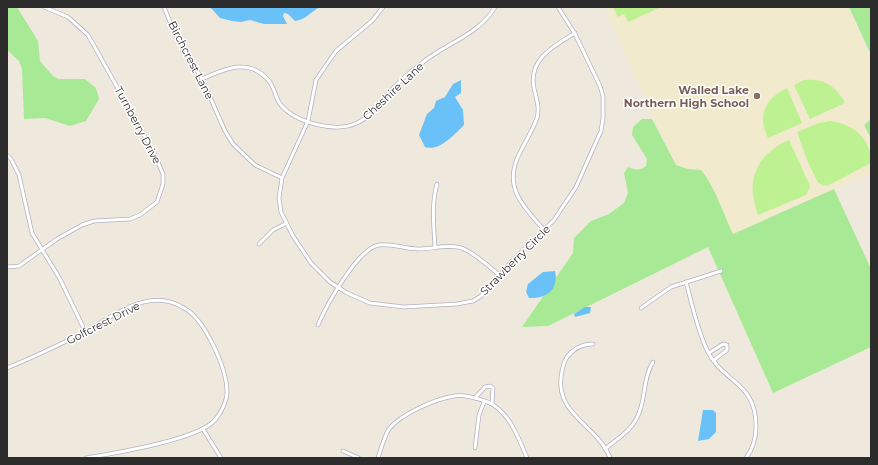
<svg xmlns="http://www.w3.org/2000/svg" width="878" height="465" viewBox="0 0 878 465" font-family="Montserrat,sans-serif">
<rect width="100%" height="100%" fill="#efe9dd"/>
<path fill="#f1eacc" d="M 604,7 L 848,7 L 871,59 L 871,174 L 808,200 L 733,234 L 712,190 L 690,199 Z"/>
<g fill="#a8e996">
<path d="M 7,7 L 17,7 L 38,41 L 40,61 L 53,76 L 58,79 L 85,79 L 96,88 L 99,99 L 86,121 L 70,126 L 45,118 L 24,119 L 22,69 L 19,61 L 7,50 Z"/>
<path d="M 849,7 L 871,7 L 871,55 Z"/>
<path d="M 642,119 L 652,119 L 676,165 L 688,169 L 701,170 C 714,185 724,215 733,234 L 834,189 L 871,269 L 871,347 L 773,393 L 708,247 L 548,326 L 522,327 L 573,253 L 574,238 L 591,221 L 609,214 L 624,203 L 628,193 L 624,173 L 628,167 C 635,170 640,171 646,166 L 647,159 L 632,135 L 633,127 Z"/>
<path d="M 871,119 L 871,137 L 870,137 L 864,125 Z"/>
</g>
<g fill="#bdf191">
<path d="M 613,7 L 661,7 L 628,22 L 624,14 L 618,17 Z"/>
<path d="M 804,80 C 824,78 836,86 845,103 L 810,119 L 794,85 Z"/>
<path d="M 787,88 L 802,123 L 768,138 C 757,115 765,99 787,88 Z"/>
<path d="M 830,121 C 853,124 871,138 871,163 L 827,186 L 818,183 L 807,160 L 797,132 L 819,123 Z"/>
<path d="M 789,140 L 810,186 L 806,195 L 758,215 C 745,180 756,155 789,140 Z"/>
</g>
<g fill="#69c1f8">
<path d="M 210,7 L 320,7 C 310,12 306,20 295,21 L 288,14 L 284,13 L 283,16 L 287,24 L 264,24 L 250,20 L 241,22 L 232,21 L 220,18 Z"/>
<path d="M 461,80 L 461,93 L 455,97 L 463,110 L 464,125 C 455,134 439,152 425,147 L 419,135 L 427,114 L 434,108 L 436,101 L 445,97 L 453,84 Z"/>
<path d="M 555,271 C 559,289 547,299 529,298 L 526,292 L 528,284 L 543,272 Z"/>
<path d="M 585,307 L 591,307 L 590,313 L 575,317 L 574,314 Z"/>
<path d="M 703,410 L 713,410 L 716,413 L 716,432 L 709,439 L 698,441 Z"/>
</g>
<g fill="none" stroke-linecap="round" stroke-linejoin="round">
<defs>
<g id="street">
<path d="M 164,7 L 175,34 L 202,79 L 225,131 L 233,144 L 255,165 L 282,178"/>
<path d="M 383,7 L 372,21 L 336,51 L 316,80 L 308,121 L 282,178 L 279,198 L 281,212 L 293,236 L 311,263 L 330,282 L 347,293 L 370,303 L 404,307 L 457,304 L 473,301 L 481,296 L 512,261 L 554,220 L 576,187 L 601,131 L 603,118 L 603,96 L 600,86 L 575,34 L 558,7"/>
<path d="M 202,79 C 225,69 249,57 269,81 C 275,88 275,98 281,105 C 296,123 336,133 357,123 C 372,116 381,101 392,89 C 401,80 411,71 422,63 C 446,43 479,35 495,7"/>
<path d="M 7,155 L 11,159 L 19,175 L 32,233 L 60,279 L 85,331"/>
<path d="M 545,231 C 527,210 504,191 517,159 C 523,145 532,132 537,118 C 540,107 536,98 534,88 C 528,59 554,46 575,33"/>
<path d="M 259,244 L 273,230 L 285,224"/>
<path d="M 435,248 C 434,227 431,205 437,184"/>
<path d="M 7,267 L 19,266 L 57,239 L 82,225 L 94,221 L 130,219 L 140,215 L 157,202 L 163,184 L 163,174 L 154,153 L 88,35 L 68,17 L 44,7"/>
<path d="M 686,282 C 692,304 697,329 707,350 C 722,383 756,381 756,426 C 756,438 753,449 746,458"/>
<path d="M 641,308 L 671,287 L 721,271"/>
<path d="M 318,325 C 326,306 358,248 379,245 C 392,243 405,249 418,249 C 432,249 453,243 466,250 C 478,256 490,267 500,276"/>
<path d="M 593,344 C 582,344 574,348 567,357 C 563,363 562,370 561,377 C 556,415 599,427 610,458"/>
<path d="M 709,353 L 723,344 L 727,345 L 727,350 L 714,360"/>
<path d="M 7,368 C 34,357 61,344 87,331 C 106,320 128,304 149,301 C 162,299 174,302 184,308 C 205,319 227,369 227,392 C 227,401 221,413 215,420 C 198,440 114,453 86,458"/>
<path d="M 475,398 L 485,387 L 490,386 L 493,388 L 492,404"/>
<path d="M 203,429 L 221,458"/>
<path d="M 475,448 L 479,415 L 484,402"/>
<path d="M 605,449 C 618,438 633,430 639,413 C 646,396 643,378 653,362"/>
<path d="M 343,451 L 359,458"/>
<path d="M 378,458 C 381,449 384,437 389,429 C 401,414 435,399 454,396 C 464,394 484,400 492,404 C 511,416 519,439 527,458"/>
</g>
</defs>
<use href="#street" stroke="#b1b2c1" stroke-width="4.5"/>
<use href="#street" stroke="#fff" stroke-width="3"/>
</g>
<circle fill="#8d6e63" stroke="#fff" stroke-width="1.5" cx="757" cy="96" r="4"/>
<g text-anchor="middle" stroke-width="3" stroke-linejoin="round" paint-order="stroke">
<g font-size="11" fill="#2c2c2c" stroke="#fff">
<text transform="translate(191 60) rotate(63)" y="4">Birchcrest Lane</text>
<text transform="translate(393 91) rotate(-43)" y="4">Cheshire Lane</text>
<text transform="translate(138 125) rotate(62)" y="4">Turnberry Drive</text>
<text transform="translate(515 260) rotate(-45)" y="4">Strawberry Circle</text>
<text transform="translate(103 323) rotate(-27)" y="4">Golfcrest Drive</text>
</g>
<g font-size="11" font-weight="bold" fill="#785e54" stroke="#fff" text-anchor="end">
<text x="749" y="94">Walled Lake<tspan x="749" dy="13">Northern High School</tspan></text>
</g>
</g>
<rect width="878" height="465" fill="none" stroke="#2c2c2c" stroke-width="16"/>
</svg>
